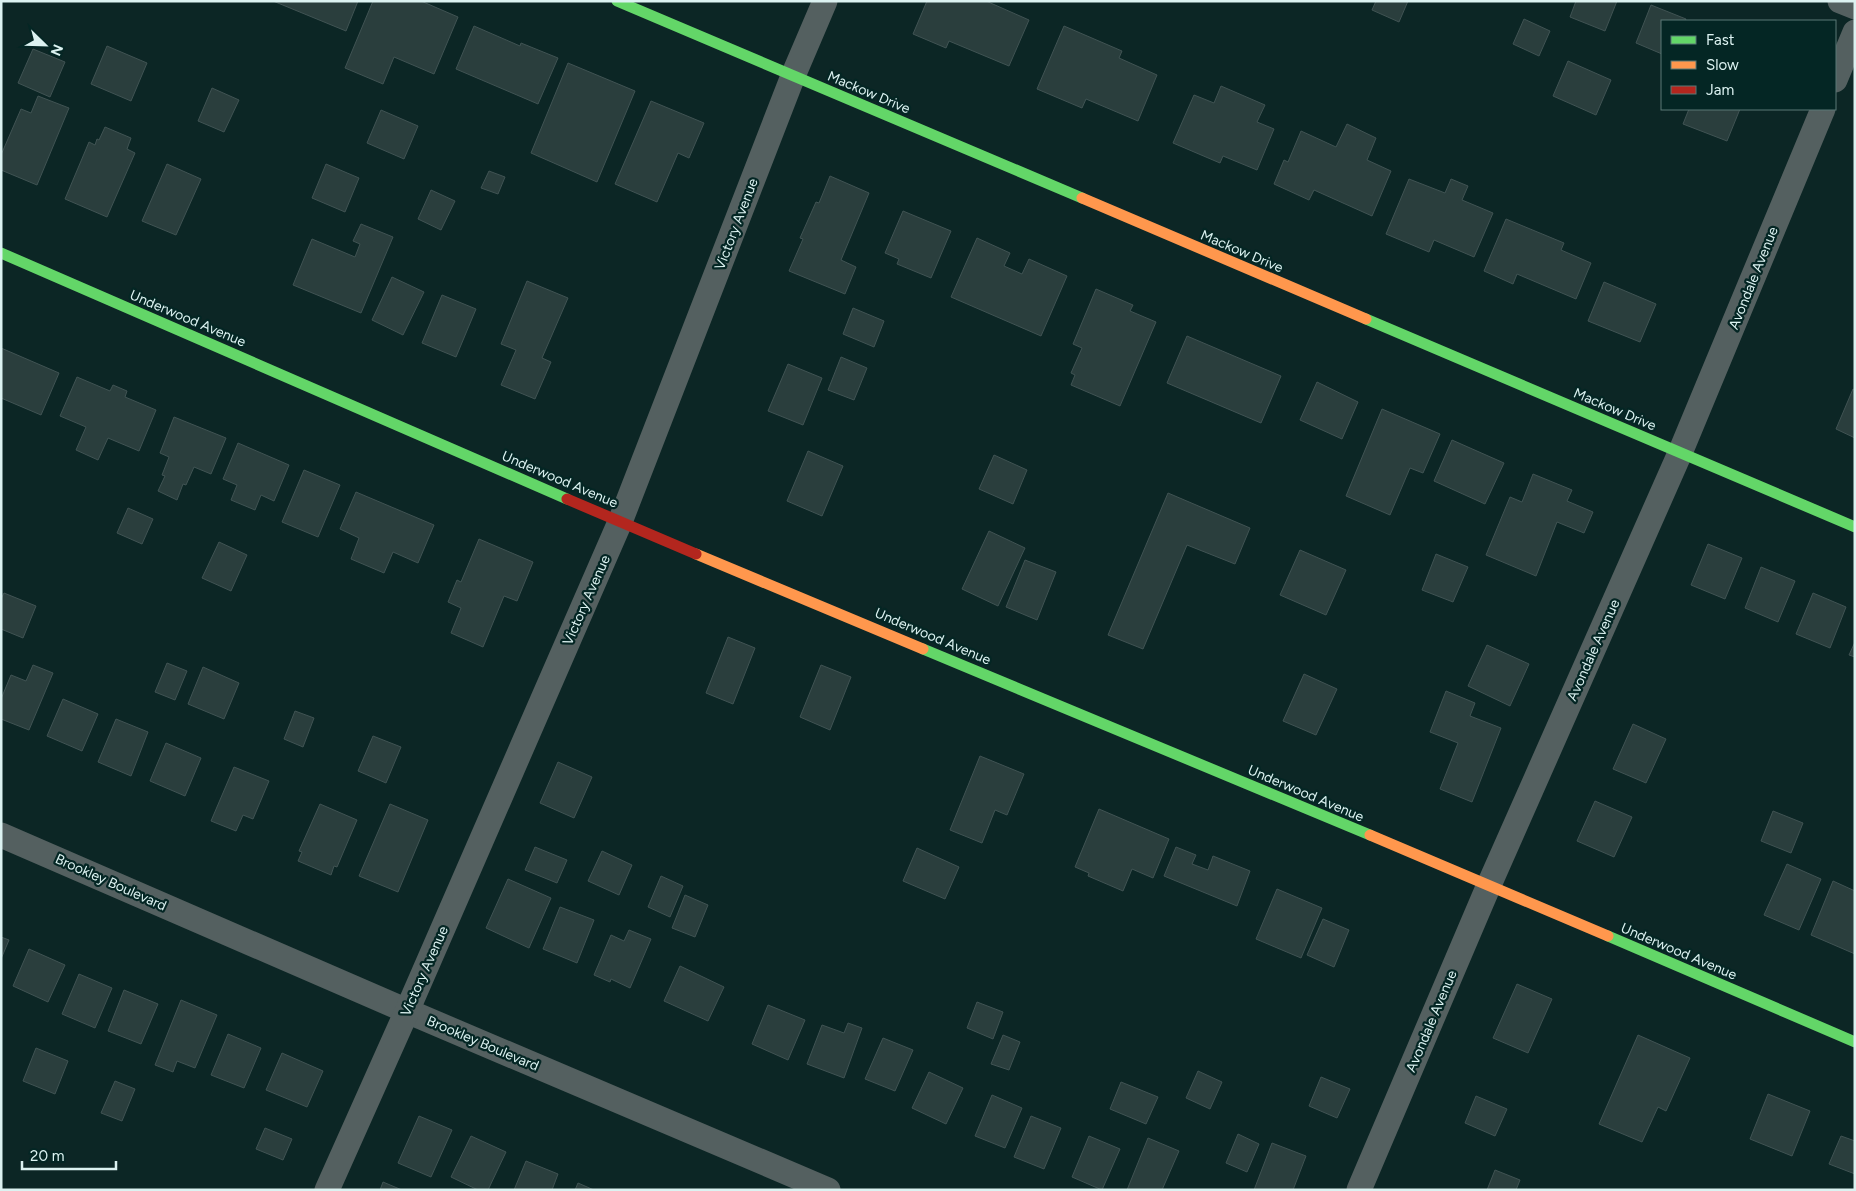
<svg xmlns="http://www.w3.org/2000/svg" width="1856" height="1191" viewBox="0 0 1856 1191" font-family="Figtree,sans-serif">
<rect width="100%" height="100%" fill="#0c2625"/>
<g fill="#2a3e3d" stroke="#405353">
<path d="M 273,1 L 358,1 L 346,31 Z"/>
<path d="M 373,1 L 421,1 L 458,17 L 434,74 L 394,57 L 383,84 L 345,68 Z"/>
<path d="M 927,1 L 986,1 L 1029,20 L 1009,66 L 949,41 L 946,48 L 913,34 Z"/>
<path d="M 1376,1 L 1408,1 L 1399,22 L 1372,10 Z"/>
<path d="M 1576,1 L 1617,1 L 1605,31 L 1570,17 Z"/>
<path d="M 1651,5 L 1686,19 L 1685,21 L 1662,21 L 1662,54 L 1636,43 Z"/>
<path d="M 1524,19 L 1550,31 L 1539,56 L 1513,44 Z"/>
<path d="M 474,26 L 520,46 L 521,43 L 558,58 L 538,104 L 456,69 Z"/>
<path d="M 1064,26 L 1122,51 L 1119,58 L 1157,75 L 1138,121 L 1086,99 L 1082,108 L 1037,89 Z"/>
<path d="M 107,46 L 147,63 L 131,101 L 91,84 Z"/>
<path d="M 33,49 L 65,62 L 50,97 L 18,83 Z"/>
<path d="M 1568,61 L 1611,80 L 1596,115 L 1553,96 Z"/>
<path d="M 568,63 L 635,91 L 597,182 L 531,153 Z"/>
<path d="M 1221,86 L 1265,105 L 1257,122 L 1274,129 L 1257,170 L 1223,156 L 1220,163 L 1173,143 L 1194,95 L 1214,103 Z"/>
<path d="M 212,88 L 239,100 L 224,132 L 198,121 Z"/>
<path d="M 38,96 L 69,108 L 37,185 L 1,170 L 1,155 L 21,109 L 31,113 Z"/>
<path d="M 651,101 L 704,123 L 689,158 L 678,153 L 657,202 L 615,184 Z"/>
<path d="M 1689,109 L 1740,109 L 1727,141 L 1683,124 Z"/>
<path d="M 381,110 L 418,126 L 404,159 L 367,143 Z"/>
<path d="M 1347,124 L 1376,138 L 1367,160 L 1391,171 L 1372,216 L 1314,190 L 1309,200 L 1274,184 L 1284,160 L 1288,162 L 1301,131 L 1336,147 Z"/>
<path d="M 105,127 L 131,138 L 127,149 L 135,153 L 107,217 L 65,199 L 89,142 L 95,145 L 97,139 L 99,140 Z"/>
<path d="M 167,164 L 201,179 L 176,235 L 142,221 Z"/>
<path d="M 326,164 L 359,178 L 345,212 L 312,198 Z"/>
<path d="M 489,171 L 505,177 L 498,194 L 481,188 Z"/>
<path d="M 830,176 L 869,193 L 841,260 L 856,267 L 845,294 L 789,271 L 803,239 L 800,238 L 816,202 L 819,203 Z"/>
<path d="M 1409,179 L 1445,193 L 1451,179 L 1468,186 L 1462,200 L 1493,213 L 1474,257 L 1434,240 L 1429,252 L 1386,234 Z"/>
<path d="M 431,190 L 455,201 L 441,230 L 418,219 Z"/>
<path d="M 903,211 L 951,231 L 931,278 L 897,264 L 899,259 L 885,253 Z"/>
<path d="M 1506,219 L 1564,243 L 1561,250 L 1591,263 L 1576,299 L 1517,274 L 1513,284 L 1484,271 Z"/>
<path d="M 361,224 L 393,237 L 361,313 L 293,285 L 312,239 L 355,257 L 360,244 L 353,241 Z"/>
<path d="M 977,238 L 1010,253 L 1004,266 L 1022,274 L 1029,259 L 1067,276 L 1041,336 L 951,297 Z"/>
<path d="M 392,277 L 424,292 L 403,335 L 372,320 Z"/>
<path d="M 527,281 L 568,298 L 542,358 L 551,362 L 535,399 L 501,385 L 516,350 L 501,344 Z"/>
<path d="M 1604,282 L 1656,304 L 1640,342 L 1588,321 Z"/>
<path d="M 1096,289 L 1133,305 L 1130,311 L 1156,322 L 1120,406 L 1071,385 L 1075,375 L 1071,373 L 1082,348 L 1073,344 Z"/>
<path d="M 442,295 L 476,309 L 456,357 L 422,343 Z"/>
<path d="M 853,308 L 884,321 L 874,347 L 843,334 Z"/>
<path d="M 1187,336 L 1281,376 L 1261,423 L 1167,383 Z"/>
<path d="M 1,348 L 59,373 L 41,415 L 1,398 Z"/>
<path d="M 841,357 L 867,368 L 854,400 L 828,390 Z"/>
<path d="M 788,364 L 822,378 L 803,425 L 768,411 Z"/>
<path d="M 77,377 L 110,391 L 113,385 L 127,391 L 125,397 L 156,410 L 139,451 L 108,438 L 98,460 L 76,450 L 86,427 L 60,416 Z"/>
<path d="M 1317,382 L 1358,402 L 1342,439 L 1300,420 Z"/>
<path d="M 1853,389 L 1855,390 L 1855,438 L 1836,429 Z"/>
<path d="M 1382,409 L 1440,434 L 1423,473 L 1410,468 L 1390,515 L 1346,496 Z"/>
<path d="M 174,417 L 226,438 L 211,474 L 194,467 L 186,485 L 183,484 L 177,500 L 158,491 L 165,476 L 162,475 L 169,457 L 160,453 Z"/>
<path d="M 1452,440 L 1504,463 L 1485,504 L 1434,481 Z"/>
<path d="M 238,443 L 289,465 L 274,501 L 261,495 L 255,510 L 231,500 L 237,485 L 223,479 Z"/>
<path d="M 808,451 L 843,466 L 822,516 L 787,501 Z"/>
<path d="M 994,455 L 1027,470 L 1013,504 L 979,489 Z"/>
<path d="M 304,470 L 340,485 L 318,537 L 282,522 Z"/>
<path d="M 1533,474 L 1572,490 L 1567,501 L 1593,512 L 1584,533 L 1557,522 L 1536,576 L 1486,555 L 1510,497 L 1522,502 Z"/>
<path d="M 356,492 L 434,525 L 418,563 L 393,552 L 384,573 L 351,559 L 359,538 L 340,529 Z"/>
<path d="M 1168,493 L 1250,528 L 1235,564 L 1187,545 L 1143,649 L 1108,635 Z"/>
<path d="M 128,508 L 153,519 L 142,544 L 117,533 Z"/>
<path d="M 989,531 L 1025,548 L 998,606 L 962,589 Z"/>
<path d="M 479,539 L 533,562 L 517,601 L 504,596 L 483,647 L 451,633 L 461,608 L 448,602 L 457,580 L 461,582 Z"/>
<path d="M 219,542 L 247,555 L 231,591 L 202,578 Z"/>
<path d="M 1708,544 L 1742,558 L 1725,599 L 1691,585 Z"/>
<path d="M 1300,550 L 1346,570 L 1326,615 L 1280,595 Z"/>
<path d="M 1436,554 L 1468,567 L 1453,602 L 1422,590 Z"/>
<path d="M 1025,560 L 1056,572 L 1037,620 L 1006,607 Z"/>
<path d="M 1761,567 L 1795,581 L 1778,622 L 1745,608 Z"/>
<path d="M 4,593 L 36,606 L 23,638 L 1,629 L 1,599 Z"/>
<path d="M 1813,593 L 1846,607 L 1830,648 L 1796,634 Z"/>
<path d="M 728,637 L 755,648 L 733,704 L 706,693 Z"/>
<path d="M 1855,642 L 1855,657 L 1849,655 Z"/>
<path d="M 1487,645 L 1529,664 L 1510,706 L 1468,686 Z"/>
<path d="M 167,663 L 187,671 L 175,700 L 155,692 Z"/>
<path d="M 33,665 L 53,673 L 29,730 L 1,719 L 1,699 L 11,675 L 26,681 Z"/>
<path d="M 821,665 L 851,677 L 830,730 L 800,717 Z"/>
<path d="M 203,667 L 239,683 L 224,719 L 188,704 Z"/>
<path d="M 1304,674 L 1337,689 L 1316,735 L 1283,721 Z"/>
<path d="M 1446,691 L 1475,703 L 1470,716 L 1501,728 L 1472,802 L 1440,789 L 1458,743 L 1430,732 Z"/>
<path d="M 63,699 L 98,714 L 82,751 L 47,736 Z"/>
<path d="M 295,711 L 314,718 L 303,747 L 284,739 Z"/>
<path d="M 116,719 L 148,732 L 131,776 L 98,762 Z"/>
<path d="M 1633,724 L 1666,739 L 1646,783 L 1613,769 Z"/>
<path d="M 373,736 L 401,747 L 386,783 L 358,771 Z"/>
<path d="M 166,743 L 201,758 L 185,796 L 150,781 Z"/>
<path d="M 980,756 L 1024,774 L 1007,815 L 995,810 L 982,843 L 950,830 Z"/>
<path d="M 558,762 L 592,777 L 574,818 L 540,803 Z"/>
<path d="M 234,767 L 269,781 L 253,819 L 243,815 L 236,831 L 211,821 Z"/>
<path d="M 1595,801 L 1632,817 L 1614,857 L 1577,841 Z"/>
<path d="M 320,804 L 357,820 L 337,867 L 334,866 L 331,875 L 298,861 L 302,852 L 299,851 Z"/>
<path d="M 390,804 L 428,820 L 398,892 L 359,876 Z"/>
<path d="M 1099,809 L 1169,839 L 1153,878 L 1132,869 L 1123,891 L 1088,876 L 1089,873 L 1075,867 Z"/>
<path d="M 1773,811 L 1803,823 L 1791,853 L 1761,841 Z"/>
<path d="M 535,847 L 567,860 L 557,883 L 525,870 Z"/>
<path d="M 1176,847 L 1196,855 L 1192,864 L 1208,870 L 1213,856 L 1250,871 L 1237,906 L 1164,876 Z"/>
<path d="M 917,848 L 959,867 L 945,899 L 903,881 Z"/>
<path d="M 602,851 L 632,865 L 619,895 L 588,881 Z"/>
<path d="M 1787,864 L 1821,879 L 1799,930 L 1764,915 Z"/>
<path d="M 661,876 L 683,886 L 670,917 L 648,907 Z"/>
<path d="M 508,879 L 551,898 L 529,948 L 486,928 Z"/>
<path d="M 1833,881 L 1855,891 L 1855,954 L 1811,935 Z"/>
<path d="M 1277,889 L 1322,908 L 1301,958 L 1256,939 Z"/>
<path d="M 685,895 L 708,905 L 695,937 L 672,928 Z"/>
<path d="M 560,907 L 594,920 L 577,963 L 543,949 Z"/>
<path d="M 1323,919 L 1349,930 L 1334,967 L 1307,955 Z"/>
<path d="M 629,930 L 651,939 L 630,988 L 611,979 L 610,982 L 594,975 L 611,935 L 624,941 Z"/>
<path d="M 1,937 L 9,940 L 1,959 Z"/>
<path d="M 29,949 L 65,965 L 48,1002 L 13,986 Z"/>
<path d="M 680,966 L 724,987 L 708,1021 L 664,1001 Z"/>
<path d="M 79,974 L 112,988 L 95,1028 L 62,1014 Z"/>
<path d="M 1517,984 L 1552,999 L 1528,1053 L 1493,1038 Z"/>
<path d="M 124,990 L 158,1004 L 141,1044 L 108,1031 Z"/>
<path d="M 181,1000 L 217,1015 L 195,1068 L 177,1061 L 173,1072 L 155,1065 Z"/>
<path d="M 977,1002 L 1003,1012 L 993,1039 L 967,1028 Z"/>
<path d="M 768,1005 L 805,1020 L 788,1060 L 752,1044 Z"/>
<path d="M 848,1023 L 862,1028 L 844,1078 L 807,1064 L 822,1025 L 844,1033 Z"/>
<path d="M 228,1034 L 261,1048 L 244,1088 L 211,1075 Z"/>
<path d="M 1003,1035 L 1020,1042 L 1009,1070 L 991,1064 Z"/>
<path d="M 1638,1035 L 1690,1058 L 1666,1111 L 1658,1107 L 1642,1142 L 1599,1124 Z"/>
<path d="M 883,1038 L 913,1050 L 895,1091 L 865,1079 Z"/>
<path d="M 36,1048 L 68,1061 L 55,1094 L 23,1081 Z"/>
<path d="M 282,1053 L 323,1071 L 307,1107 L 266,1090 Z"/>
<path d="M 1198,1071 L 1222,1082 L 1210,1109 L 1186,1098 Z"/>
<path d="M 929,1072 L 963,1088 L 946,1124 L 912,1108 Z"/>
<path d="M 1321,1077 L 1350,1089 L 1337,1118 L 1309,1106 Z"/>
<path d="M 115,1081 L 135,1089 L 122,1121 L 101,1113 Z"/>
<path d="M 1121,1082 L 1158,1097 L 1146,1124 L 1110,1109 Z"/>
<path d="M 1768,1094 L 1810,1111 L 1792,1156 L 1750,1139 Z"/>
<path d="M 992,1095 L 1022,1108 L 1005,1148 L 975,1136 Z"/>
<path d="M 1476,1096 L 1507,1109 L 1495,1136 L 1465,1123 Z"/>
<path d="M 419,1116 L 452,1130 L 431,1177 L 398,1163 Z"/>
<path d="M 1031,1116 L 1061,1128 L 1044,1169 L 1014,1157 Z"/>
<path d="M 265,1128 L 292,1139 L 283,1160 L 256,1149 Z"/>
<path d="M 1238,1134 L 1259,1144 L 1247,1172 L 1226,1163 Z"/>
<path d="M 471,1136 L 506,1152 L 488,1190 L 478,1190 L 451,1177 Z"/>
<path d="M 1089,1136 L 1120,1149 L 1102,1190 L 1072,1177 Z"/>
<path d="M 1841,1136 L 1855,1141 L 1855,1174 L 1829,1164 Z"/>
<path d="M 1148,1138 L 1179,1151 L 1162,1190 L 1127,1190 Z"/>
<path d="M 1272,1143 L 1306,1156 L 1293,1190 L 1254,1190 Z"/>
<path d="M 526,1161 L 558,1174 L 552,1190 L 514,1190 Z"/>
<path d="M 1495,1170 L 1520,1180 L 1516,1190 L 1487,1190 Z"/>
<path d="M 383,1182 L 402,1190 L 380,1190 Z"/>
<path d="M 578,1183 L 594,1190 L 575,1190 Z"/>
</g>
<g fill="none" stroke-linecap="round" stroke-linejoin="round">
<g stroke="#546060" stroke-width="25">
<path d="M 1840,1 L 1855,7"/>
<path d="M 1835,80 L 1855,32"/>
<path d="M 1,835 L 407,1011 L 828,1190"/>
<path d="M 327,1190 L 407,1011 L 620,522 L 793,76 L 825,1"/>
<path d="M 1359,1190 L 1489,885 L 1680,453 L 1823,109"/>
</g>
<g stroke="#63d668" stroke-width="11">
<path d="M 617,1 L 1082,198"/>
<path d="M 1,253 L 567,499"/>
<path d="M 1366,319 L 1855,527"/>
<path d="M 923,649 L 1370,835"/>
<path d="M 1608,936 L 1855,1042"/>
</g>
<g stroke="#ff974d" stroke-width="11">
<path d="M 1082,198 L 1366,319"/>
<path d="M 696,554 L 923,649"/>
<path d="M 1370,835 L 1608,936"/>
</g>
<path stroke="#b3261e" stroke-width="11" d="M 567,499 L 696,554"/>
</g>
<g text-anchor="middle" stroke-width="4.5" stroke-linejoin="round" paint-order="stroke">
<g font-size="14" fill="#dcf2f1" stroke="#042624">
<text transform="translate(869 92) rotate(23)" y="5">Mackow Drive</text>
<text transform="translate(736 224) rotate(-69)" y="5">Victory Avenue</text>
<text transform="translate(1242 251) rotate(23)" y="5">Mackow Drive</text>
<text transform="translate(1753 278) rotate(-68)" y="5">Avondale Avenue</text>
<text transform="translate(188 318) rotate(23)" y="5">Underwood Avenue</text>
<text transform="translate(1615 409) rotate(23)" y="5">Mackow Drive</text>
<text transform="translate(560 479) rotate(23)" y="5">Underwood Avenue</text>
<text transform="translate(586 600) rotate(-66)" y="5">Victory Avenue</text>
<text transform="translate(933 636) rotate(23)" y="5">Underwood Avenue</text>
<text transform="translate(1593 650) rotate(-66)" y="5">Avondale Avenue</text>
<text transform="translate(1306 793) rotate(23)" y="5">Underwood Avenue</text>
<text transform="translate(111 882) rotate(24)" y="5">Brookley Boulevard</text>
<text transform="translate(1679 951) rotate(23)" y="5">Underwood Avenue</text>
<text transform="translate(424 971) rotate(-66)" y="5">Victory Avenue</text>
<text transform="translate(1431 1021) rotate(-67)" y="5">Avondale Avenue</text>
<text transform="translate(483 1043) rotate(23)" y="5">Brookley Boulevard</text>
</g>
</g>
<rect width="1856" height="1191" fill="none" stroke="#dcf2f1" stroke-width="5"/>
<rect x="1661" y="20" width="175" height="90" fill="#042624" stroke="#5a7876"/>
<rect x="1671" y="36" width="25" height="8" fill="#63d668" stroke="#5a7876"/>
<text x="1706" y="45" font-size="15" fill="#dcf2f1">Fast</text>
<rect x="1671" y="61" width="25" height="8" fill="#ff974d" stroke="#5a7876"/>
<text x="1706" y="70" font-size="15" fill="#dcf2f1">Slow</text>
<rect x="1671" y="86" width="25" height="8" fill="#b3261e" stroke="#5a7876"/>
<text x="1706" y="95" font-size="15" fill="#dcf2f1">Jam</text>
<g transform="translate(45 45) rotate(113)" stroke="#042624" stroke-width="4" paint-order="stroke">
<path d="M0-4L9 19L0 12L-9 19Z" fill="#dcf2f1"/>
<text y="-8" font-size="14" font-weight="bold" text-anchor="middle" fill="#dcf2f1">N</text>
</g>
<path d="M22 1161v8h94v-8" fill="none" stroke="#dcf2f1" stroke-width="2.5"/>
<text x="30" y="1161" font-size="15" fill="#dcf2f1" stroke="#042624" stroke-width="4" paint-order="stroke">20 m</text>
</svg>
